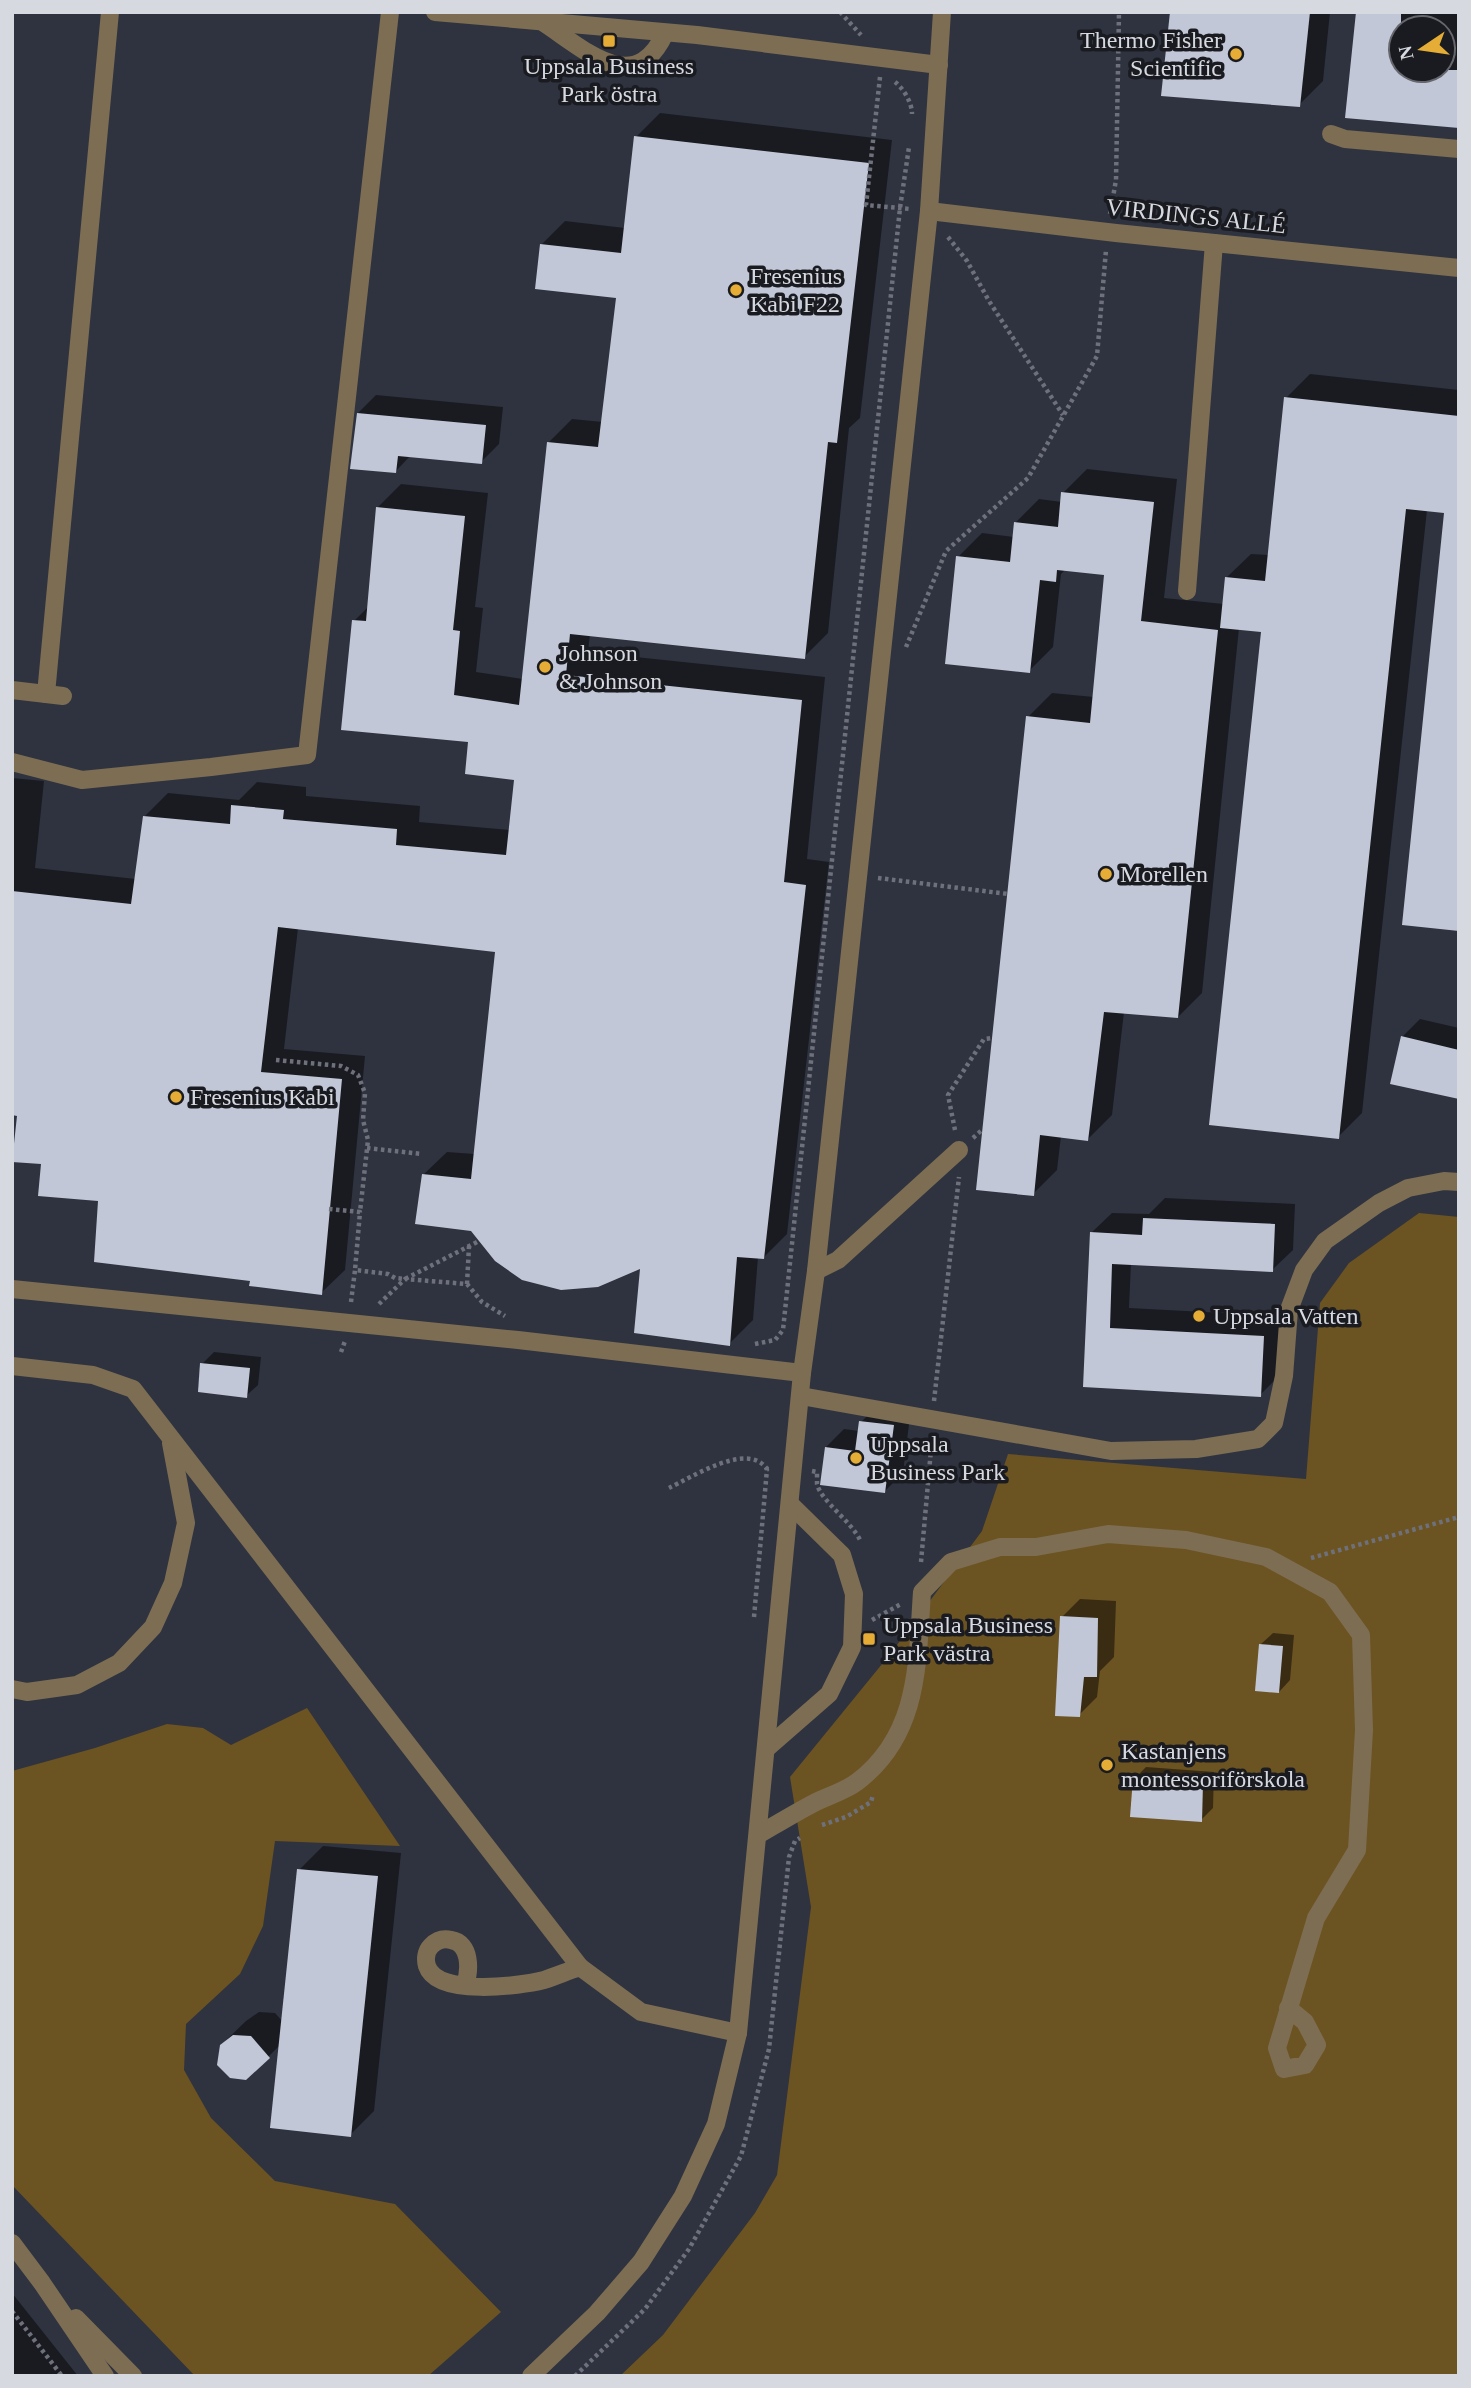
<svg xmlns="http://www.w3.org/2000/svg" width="1471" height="2388" viewBox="0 0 1471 2388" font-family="'Times New Roman',serif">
<rect width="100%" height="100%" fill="#2f333f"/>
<g fill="#6c5322">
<path d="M 1419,1213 L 1459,1217 L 1459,2376 L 620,2376 L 663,2335 L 755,2213 L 777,2175 L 811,1907 L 790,1777 L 891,1653 L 982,1531 L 1008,1454 L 1306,1479 L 1320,1303 L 1349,1263 Z"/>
<path d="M 307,1708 L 400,1846 L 275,1841 L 263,1926 L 240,1974 L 186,2024 L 184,2070 L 211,2118 L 275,2181 L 395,2204 L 501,2312 L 428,2376 L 195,2376 L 12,2185 L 12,1771 L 95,1748 L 167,1724 L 203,1728 L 231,1745 Z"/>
</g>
<g fill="#0007" fill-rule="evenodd">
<path d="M 1172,12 L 1330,12 L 1323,81 L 1299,105 Z"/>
<path d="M 1358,12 L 1459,12 L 1459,126 L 1347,116 ZM 1401,28 L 1443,28 L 1443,70 L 1401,70 Z"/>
<path d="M 660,113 L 892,140 L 860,418 L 849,428 L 828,633 L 804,657 L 590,634 L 588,652 L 825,677 L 807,859 L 829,862 L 787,1234 L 763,1258 L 758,1257 L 753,1320 L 729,1344 L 642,1266 L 423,1175 L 447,1152 L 475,1154 L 497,950 L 298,928 L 284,1049 L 365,1056 L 345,1270 L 321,1293 L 251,1280 L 100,1200 L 43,1163 L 19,1114 L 12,1113 L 12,778 L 44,781 L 35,868 L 136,879 L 144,817 L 168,793 L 239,800 L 257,782 L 306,787 L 306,796 L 420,806 L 419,822 L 511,830 L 516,778 L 470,741 L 354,621 L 369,606 L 378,507 L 401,484 L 488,493 L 475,607 L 483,608 L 476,672 L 523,679 L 549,442 L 572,419 L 603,422 L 618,297 L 542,244 L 565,221 L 625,228 L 636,137 Z"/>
<path d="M 1310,374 L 1459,390 L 1459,929 L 1446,512 L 1427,510 L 1362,1113 L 1338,1137 L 1263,631 L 1239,628 L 1202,993 L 1178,1017 L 1124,1012 L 1112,1115 L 1088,1139 L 1061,1136 L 1057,1170 L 1033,1194 L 1028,717 L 1052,693 L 1094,697 L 1106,573 L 1066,569 L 1061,574 L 1053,647 L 1029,671 L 958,557 L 982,533 L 1014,537 L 1015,523 L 1039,499 L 1062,502 L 1063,493 L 1087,469 L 1177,479 L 1164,598 L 1224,604 L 1227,577 L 1251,554 L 1269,555 L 1286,398 Z"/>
<path d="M 376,395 L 503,407 L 499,444 L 481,462 L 411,455 L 396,471 L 358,413 Z"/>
<path d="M 1420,1019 L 1459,1028 L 1459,1098 L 1402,1037 Z"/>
<path d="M 1165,1198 L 1295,1204 L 1293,1250 L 1272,1270 L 1131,1263 L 1129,1308 L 1284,1316 L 1281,1374 L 1260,1395 L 1084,1385 L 1091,1233 L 1112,1213 L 1149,1214 Z"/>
<path d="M 214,1352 L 261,1357 L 258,1385 L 246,1396 L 202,1364 Z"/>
<path d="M 879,1404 L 911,1408 L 903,1473 L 885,1491 L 826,1447 L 844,1429 L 859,1431 L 861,1422 Z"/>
<path d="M 1080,1599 L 1116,1601 L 1114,1657 L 1100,1671 L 1097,1697 L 1079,1715 L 1062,1617 Z"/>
<path d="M 1273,1633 L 1294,1635 L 1290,1680 L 1279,1692 L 1261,1644 Z"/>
<path d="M 1146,1767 L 1214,1772 L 1213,1808 L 1201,1820 L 1134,1779 Z"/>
<path d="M 323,1846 L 401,1853 L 374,2111 L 350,2135 L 280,2045 L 269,2056 L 221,2045 L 246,2021 L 259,2012 L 275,2013 L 283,2022 L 299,1870 Z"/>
<path d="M 12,2293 L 78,2376 L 12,2376 Z"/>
</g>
<g fill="#c2c7d7">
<path d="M 1170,12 L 1310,12 L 1300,107 L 1161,96 Z"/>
<path d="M 1356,12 L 1401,12 L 1401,70 L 1459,70 L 1459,128 L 1345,118 Z"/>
<path d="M 634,136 L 869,163 L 837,443 L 828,442 L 805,659 L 570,634 L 566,675 L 802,700 L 784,882 L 806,885 L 764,1259 L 737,1257 L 730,1346 L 634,1333 L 640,1269 L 598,1287 L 561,1290 L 522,1280 L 495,1261 L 471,1231 L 415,1224 L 422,1174 L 471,1179 L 495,952 L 278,927 L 261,1072 L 342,1079 L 322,1295 L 249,1286 L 250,1281 L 94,1262 L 98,1201 L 38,1196 L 41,1164 L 12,1162 L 17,1116 L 12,1115 L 12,891 L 131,904 L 143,816 L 230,824 L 231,805 L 284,810 L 283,819 L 397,829 L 396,845 L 506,855 L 514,780 L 465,774 L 468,742 L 341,730 L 352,620 L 366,621 L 376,507 L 465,516 L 453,630 L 460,631 L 454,695 L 519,705 L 547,442 L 598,447 L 616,298 L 535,289 L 540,244 L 621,253 Z"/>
<path d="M 1284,397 L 1459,416 L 1459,931 L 1402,925 L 1444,513 L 1406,509 L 1339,1139 L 1209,1125 L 1261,632 L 1220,628 L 1225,577 L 1265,581 Z"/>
<path d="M 357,413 L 486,425 L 482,464 L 398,456 L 396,473 L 350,469 Z"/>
<path d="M 1061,492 L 1154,502 L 1141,621 L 1218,630 L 1178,1018 L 1104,1012 L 1088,1141 L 1040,1135 L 1034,1196 L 976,1190 L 1026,716 L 1090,723 L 1104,575 L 1057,570 L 1056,582 L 1040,580 L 1030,673 L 945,664 L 956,556 L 1010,562 L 1014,522 L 1058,527 Z"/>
<path d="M 1401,1036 L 1459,1050 L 1459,1099 L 1390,1084 Z"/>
<path d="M 1143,1218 L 1275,1224 L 1273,1272 L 1112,1264 L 1110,1328 L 1264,1336 L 1261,1397 L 1083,1387 L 1090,1232 L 1142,1235 Z"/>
<path d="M 200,1363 L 250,1368 L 247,1398 L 198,1392 Z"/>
<path d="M 859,1421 L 894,1425 L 885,1493 L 820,1485 L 825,1447 L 855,1451 Z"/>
<path d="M 1060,1616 L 1098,1618 L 1097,1677 L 1084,1677 L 1080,1717 L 1055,1716 Z"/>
<path d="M 1259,1644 L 1283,1646 L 1279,1693 L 1255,1691 Z"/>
<path d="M 1133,1778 L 1203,1783 L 1202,1822 L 1130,1817 Z"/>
<path d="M 297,1869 L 378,1876 L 351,2137 L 270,2128 Z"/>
<path d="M 233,2035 L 251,2036 L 270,2058 L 246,2080 L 230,2078 L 217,2065 L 220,2045 Z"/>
</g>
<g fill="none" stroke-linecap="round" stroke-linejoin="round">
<g stroke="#6e717c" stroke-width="4.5" stroke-dasharray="3.5 3.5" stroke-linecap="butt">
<path d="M 840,12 L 861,35"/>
<path d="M 880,77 L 866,205 L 910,209"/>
<path d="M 895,82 C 904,89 912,103 912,114"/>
<path d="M 1110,214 L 1116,180 L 1119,12"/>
<path d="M 948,237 L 967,261 L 989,301 L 1063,415"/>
<path d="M 906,647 L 946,551 L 1028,478 L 1097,356 L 1106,250"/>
<path d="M 878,878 L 1008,894"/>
<path d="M 276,1060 L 341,1066 L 358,1075 L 365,1093 L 363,1120 L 368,1140 L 360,1212"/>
<path d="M 955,1130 L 948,1095 L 984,1039 L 992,1038"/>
<path d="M 973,1138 L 983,1129"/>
<path d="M 367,1148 L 422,1154"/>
<path d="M 329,1209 L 360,1212 L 355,1270"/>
<path d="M 467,1284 L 469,1246"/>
<path d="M 351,1302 L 355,1270 L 388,1274 L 395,1278 L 405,1279 L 479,1241"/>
<path d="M 379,1304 L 405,1279 L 467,1284 L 482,1302 L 505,1316"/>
<path d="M 755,1344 L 775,1340 L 783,1330 L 900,208 L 909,147"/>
<path d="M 341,1352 L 345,1341"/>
<path d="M 934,1401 L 959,1177"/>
<path d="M 812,1471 L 817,1472 C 817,1472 817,1483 817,1484 C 821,1501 851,1521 860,1540"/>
<path d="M 669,1488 C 692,1477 748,1441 767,1469"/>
<path d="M 1311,1558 L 1459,1517"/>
<path d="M 921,1562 L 932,1438"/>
<path d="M 754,1617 L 767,1469 L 771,1469"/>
<path d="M 872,1620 L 901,1604"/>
<path d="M 822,1825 L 846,1817 L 871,1802 L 873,1795"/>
<path d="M 12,2311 L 62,2376"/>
<path d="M 575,2376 L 645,2309 L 689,2249 L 741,2156 L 769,2049 L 789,1857 L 795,1841 L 800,1838"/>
</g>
<g stroke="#7d6e53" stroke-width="18">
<path d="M 435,12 L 697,35 L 939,65"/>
<path d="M 544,23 C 584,49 635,99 665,33"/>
<path d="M 1331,134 L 1345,139 L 1459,149"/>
<path d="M 929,211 L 1116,233 L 1459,268"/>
<path d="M 1187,591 L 1214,243"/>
<path d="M 12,690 L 63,696"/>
<path d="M 46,694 L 110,12"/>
<path d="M 12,762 L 82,780 L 211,767 L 307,755 L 390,12"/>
<path d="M 816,1271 L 838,1260 L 959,1150"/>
<path d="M 12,1289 L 518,1340 L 802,1373"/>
<path d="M 12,1366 L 93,1375 L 133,1389 L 580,1967"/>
<path d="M 801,1396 L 1111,1451 L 1196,1449 L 1258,1439 L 1274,1423 L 1284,1376 L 1289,1310 L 1304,1270 L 1325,1241 L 1379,1203 L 1408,1188 L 1444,1181 L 1459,1182"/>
<path d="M 12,1689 L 27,1692 L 77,1685 L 119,1663 L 153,1627 L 173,1583 L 186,1523 L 171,1443"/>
<path d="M 766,1749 L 829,1694 L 852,1647 L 854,1594 L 842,1555 L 791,1505"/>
<path d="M 758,1835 C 777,1824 795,1813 814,1803 C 828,1796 845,1791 857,1782 C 920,1734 917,1663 922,1592 L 951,1562 L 1000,1547 L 1036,1547 L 1108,1534 L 1186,1540 L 1266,1557 L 1330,1592 L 1361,1635 L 1364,1730 L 1357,1850 L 1316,1918 L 1277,2048 L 1284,2069 L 1305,2065 L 1317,2045 L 1305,2022 L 1288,2008"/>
<path d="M 465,1985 C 470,1970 471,1943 451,1940 C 443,1938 437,1940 431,1946 C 426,1951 425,1959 427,1966 C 437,1997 520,1986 544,1980 C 556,1976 568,1971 580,1967 L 641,2012 L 738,2033"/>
<path d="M 12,2243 L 42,2283 L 105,2376"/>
<path d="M 76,2318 L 133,2376"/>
<path d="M 531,2376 L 597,2313 L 641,2262 L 683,2196 L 716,2124 L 738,2033 L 802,1373 L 816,1271 L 929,211 L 942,12"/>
</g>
</g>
<g fill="#e5ad36" stroke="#191b20" stroke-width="2.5">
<rect x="602" y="34" width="14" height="14" rx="3.5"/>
<circle cx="1236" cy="54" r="7"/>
<circle cx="736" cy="290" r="7"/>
<circle cx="545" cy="667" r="7"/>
<circle cx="1106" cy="874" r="7"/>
<circle cx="176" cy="1097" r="7"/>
<circle cx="1199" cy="1316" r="7"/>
<circle cx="856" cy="1458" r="7"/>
<rect x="862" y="1632" width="14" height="14" rx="3.5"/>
<circle cx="1107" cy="1765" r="7"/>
</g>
<g text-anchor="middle" stroke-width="7" stroke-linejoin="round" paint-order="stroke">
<g font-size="24" fill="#d7d9e1" stroke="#191b20" text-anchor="start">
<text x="1222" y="48" text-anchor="end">Thermo Fisher<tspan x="1222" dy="28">Scientific</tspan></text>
<text x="609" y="74" text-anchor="middle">Uppsala Business<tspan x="609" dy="28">Park östra</tspan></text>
<text x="750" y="284">Fresenius<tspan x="750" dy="28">Kabi F22</tspan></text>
<text x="559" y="661">Johnson<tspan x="559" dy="28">&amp; Johnson</tspan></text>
<text x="1120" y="882">Morellen</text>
<text x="190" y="1105">Fresenius Kabi</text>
<text x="1213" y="1324">Uppsala Vatten</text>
<text x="870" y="1452">Uppsala<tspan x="870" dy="28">Business Park</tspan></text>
<text x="883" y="1633">Uppsala Business<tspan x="883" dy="28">Park västra</tspan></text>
<text x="1121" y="1759">Kastanjens<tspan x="1121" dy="28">montessoriförskola</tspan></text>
</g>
<g font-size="24" fill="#d7d9e1" stroke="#191b20">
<text transform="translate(1196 216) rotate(6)" y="8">VIRDINGS ALLÉ</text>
</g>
</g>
<rect width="1471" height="2388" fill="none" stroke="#d7d9e1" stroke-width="28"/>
<g transform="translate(1422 49) rotate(257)"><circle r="33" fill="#191b20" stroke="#65676d" stroke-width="2"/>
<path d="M0-5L12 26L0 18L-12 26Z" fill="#e5ad36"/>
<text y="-10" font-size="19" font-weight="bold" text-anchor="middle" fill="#d7d9e1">N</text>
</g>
</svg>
